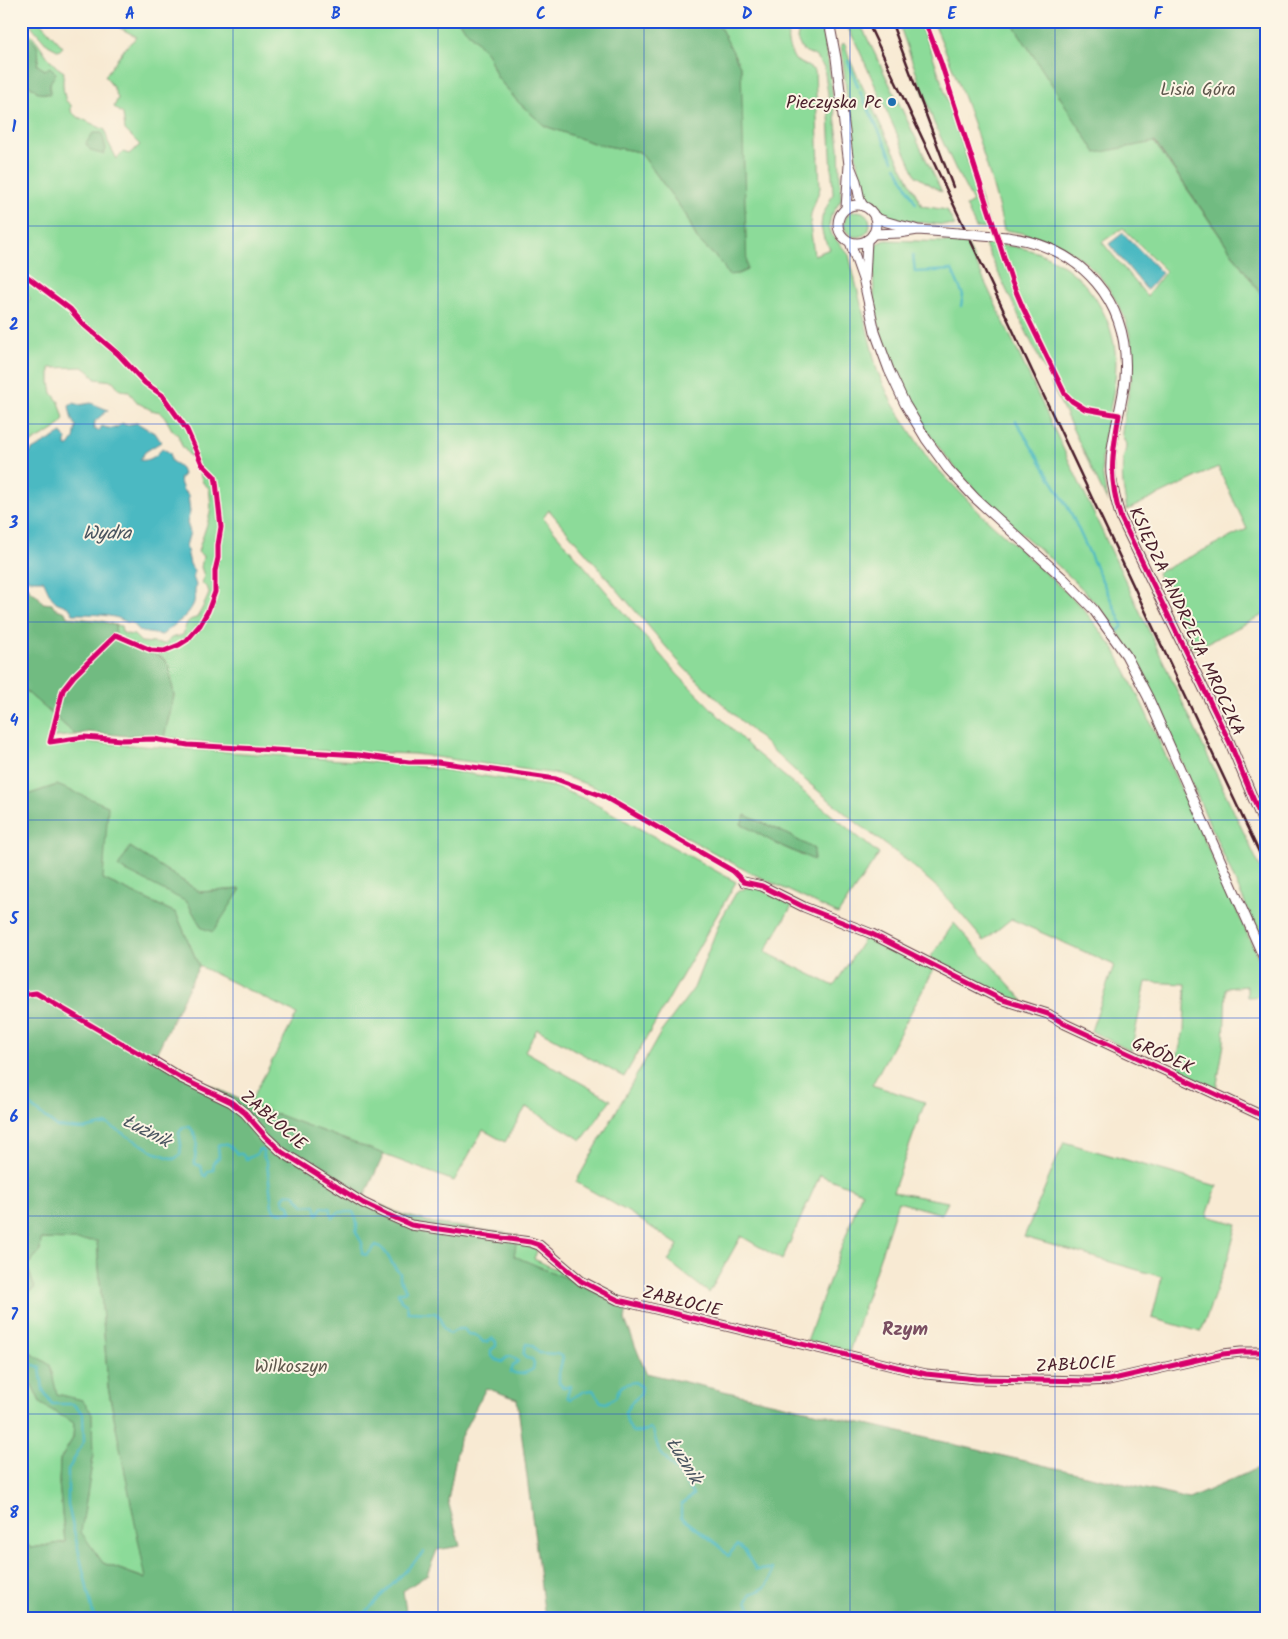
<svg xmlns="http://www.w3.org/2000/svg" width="1288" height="1639" viewBox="0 0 1288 1639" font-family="Kalam,sans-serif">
<rect width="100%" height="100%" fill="#fcf5e5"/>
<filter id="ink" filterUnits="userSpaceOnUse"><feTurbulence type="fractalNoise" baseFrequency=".02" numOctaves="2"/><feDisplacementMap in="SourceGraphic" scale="10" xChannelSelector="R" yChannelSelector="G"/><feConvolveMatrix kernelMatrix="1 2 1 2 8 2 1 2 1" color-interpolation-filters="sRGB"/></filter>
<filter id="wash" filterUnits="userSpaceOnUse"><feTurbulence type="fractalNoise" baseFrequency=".0096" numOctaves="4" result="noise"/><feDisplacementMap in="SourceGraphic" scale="20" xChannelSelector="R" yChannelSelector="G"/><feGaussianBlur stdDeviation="1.12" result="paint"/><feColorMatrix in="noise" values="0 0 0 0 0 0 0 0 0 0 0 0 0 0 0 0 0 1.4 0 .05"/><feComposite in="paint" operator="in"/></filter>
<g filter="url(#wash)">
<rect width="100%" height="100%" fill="#f8ead3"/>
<g fill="#8cdb99" stroke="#6b7d62" fill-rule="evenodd">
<path d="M 27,21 L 39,21 L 63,47 L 59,51 L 48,45 Z"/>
<path d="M 107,21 L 458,21 L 488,54 L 497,77 L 518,102 L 545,126 L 596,144 L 640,152 L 686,215 L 697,239 L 721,262 L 741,68 L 717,21 L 794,21 C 784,37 787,45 795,60 L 807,66 L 815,71 L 820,188 L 811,214 L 810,225 L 814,255 L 830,249 L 824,239 L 821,227 L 822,217 L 833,194 L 828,94 L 824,67 L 815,56 L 802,50 L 797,39 L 798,33 L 802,27 L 815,21 L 821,22 L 829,67 L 839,147 L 841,200 L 831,216 L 829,226 L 832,235 L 849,255 L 877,370 L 891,401 L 928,459 L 980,513 L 1081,606 L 1115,650 L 1142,704 L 1267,977 L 1267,996 L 1247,997 L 1247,986 L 1226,988 L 1224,1044 L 1216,1090 L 1174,1070 L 1184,1030 L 1186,984 L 1146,982 L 1131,1051 L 1091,1031 L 1114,965 L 1011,919 L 984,941 L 940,890 L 906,860 L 857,823 L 805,780 L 685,669 L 549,510 L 543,518 L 677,674 L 755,752 L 879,854 L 838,914 L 747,871 L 597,788 L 558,774 L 414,754 L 250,748 L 164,737 L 174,696 L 169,666 L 164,659 L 156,655 L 116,639 L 115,625 L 121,626 L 122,632 L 126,634 L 134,635 L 141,642 L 165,644 L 171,638 L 183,635 C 186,626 185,620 196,618 C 199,616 208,597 209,593 L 208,589 L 202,583 L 204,576 L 201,567 L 203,556 L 198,552 C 201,540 206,529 209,517 C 212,508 210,497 209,488 L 203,483 L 195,459 L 190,456 L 182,446 L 178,435 L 172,430 L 165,417 L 160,412 L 151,410 L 138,403 L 128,391 L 120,390 L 113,381 L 95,379 L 90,372 L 83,367 L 50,368 L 50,382 L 52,393 L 59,402 L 64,418 C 56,436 31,436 21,454 L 21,302 L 24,307 L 30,298 L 21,289 L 21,78 L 39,93 L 50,93 L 50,83 L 55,73 L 45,70 L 37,65 L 39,56 L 22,44 L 21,55 L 21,26 C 41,38 44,61 64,72 C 62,82 63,91 66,101 L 71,105 L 71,111 L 76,116 L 105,130 L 108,142 L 117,159 L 123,152 L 129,154 L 140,145 L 125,130 L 123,114 L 114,107 L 118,98 L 113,87 L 105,76 L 126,47 L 137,37 ZM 745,816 L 779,830 L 814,849 L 803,856 L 777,844 L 741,824 Z"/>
<path d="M 844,21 L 859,21 L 942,192 L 916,176 L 855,41 Z"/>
<path d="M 898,21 L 918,21 L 932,53 L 990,229 L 976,228 L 966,206 L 973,202 L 957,172 L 934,123 Z"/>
<path d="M 933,21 L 1011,21 L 1096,152 L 1154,142 L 1267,303 L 1267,613 L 1193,650 L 1157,573 L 1247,529 L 1218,467 L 1127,510 C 1124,494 1121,478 1123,461 C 1123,456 1126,451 1126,446 C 1126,441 1121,437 1122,432 C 1124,408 1132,385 1133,361 C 1133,341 1127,320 1117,303 C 1093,256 1054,237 1004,230 C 988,159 962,88 933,21 ZM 1123,228 L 1166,271 L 1147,296 L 1102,242 Z"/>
<path d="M 841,44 L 845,44 L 849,58 L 883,130 L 922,206 L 947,210 L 955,226 L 888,219 L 882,217 L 863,197 L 849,115 Z"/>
<circle cx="857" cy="224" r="13"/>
<path d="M 885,240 L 949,242 L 967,244 L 1267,882 L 1267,953 L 1151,692 C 1137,665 1124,638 1105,614 C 1076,579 1040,550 1006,520 C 949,468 899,404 879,327 C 872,301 874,274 873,248 L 878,243 Z"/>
<path d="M 984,243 C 1001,245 1019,246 1036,252 C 1082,267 1115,314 1116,363 C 1116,395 1104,426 1102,457 C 1101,473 1105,487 1108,503 Z"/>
<path d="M 21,687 L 76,735 L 48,738 L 51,746 L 87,742 L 412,765 L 555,787 L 590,801 L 736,882 L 624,1077 L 537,1029 L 525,1051 L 611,1100 L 582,1140 L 526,1107 L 505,1142 L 483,1130 L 454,1181 L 249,1104 L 297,1014 L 199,966 L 176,913 L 103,879 L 57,785 L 21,797 L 21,781 L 26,777 L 21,773 ZM 130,847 L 200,892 L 240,889 L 202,928 L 187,902 Z"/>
<path d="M 751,885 L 793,904 L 765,952 L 834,986 L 867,934 L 934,969 L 872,1085 L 925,1102 L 893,1192 L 948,1202 L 942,1214 L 898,1202 L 849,1352 L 807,1341 L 862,1192 L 820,1175 L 782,1260 L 741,1236 L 709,1293 L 668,1261 L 678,1245 L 630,1213 L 576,1182 L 661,1032 L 694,988 L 720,921 L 736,893 Z"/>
<path d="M 954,923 L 1024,1001 L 1009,1000 L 930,958 Z"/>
<path d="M 1064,1142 L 1217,1186 L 1207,1216 L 1237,1224 L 1229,1255 L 1201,1332 L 1152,1318 L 1162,1277 L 1024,1237 Z"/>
<path d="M 41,1239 L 97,1240 L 108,1387 L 147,1579 L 103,1563 L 80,1532 L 93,1458 L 82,1400 L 56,1394 L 50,1365 L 21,1347 L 21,1299 L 34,1288 L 27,1266 L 40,1251 Z"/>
<path d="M 516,1242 L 535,1248 L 537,1251 L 534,1259 L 553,1268 L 563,1269 L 583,1285 L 513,1256 Z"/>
<path d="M 21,1381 L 32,1385 L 41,1404 L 74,1422 L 73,1438 L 60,1460 L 59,1483 L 65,1542 L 32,1548 L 21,1541 Z"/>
</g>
<g fill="#71bb81" stroke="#5e6d56">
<path d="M 458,21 L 717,21 L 741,68 L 747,270 L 738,274 L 728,275 L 721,262 L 697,239 L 686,215 L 640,152 L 596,144 L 545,126 L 518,102 L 497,77 L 488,54 Z"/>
<path d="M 1011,21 L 1267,21 L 1267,303 L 1155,142 L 1096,153 Z"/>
<path d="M 29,36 C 39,47 40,50 37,65 L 45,70 L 50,67 L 56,73 L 50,83 L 50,94 L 39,93 L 21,78 L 22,44 Z"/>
<path d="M 93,133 L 102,133 L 106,149 L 104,154 C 96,153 89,152 86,143 Z"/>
<path d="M 21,580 L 28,586 L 30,591 L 37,595 L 43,603 L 52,604 L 54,608 L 65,612 L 67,617 L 102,621 L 115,625 L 116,639 L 156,655 L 164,659 L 169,666 L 174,696 L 164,737 L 146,734 L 127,736 L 88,732 L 76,735 L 21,687 Z"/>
<path d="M 57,785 L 108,806 L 103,879 L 176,913 L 199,966 L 154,1058 L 249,1104 L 384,1154 L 364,1197 L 401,1214 L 434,1223 L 518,1235 L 514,1256 L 583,1285 L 627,1308 L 625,1320 L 646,1373 L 1189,1499 L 1267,1464 L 1267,1618 L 545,1618 L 517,1399 L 486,1388 L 459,1440 L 448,1501 L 460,1546 L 437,1550 L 427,1575 L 403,1591 L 407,1618 L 27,1618 L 25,1591 L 21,1591 L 21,1541 L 32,1548 L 65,1542 L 59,1483 L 60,1460 L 73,1438 L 74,1423 L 41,1404 L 32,1385 L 21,1381 L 21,1347 L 50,1365 L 57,1394 L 82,1400 L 92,1413 L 93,1458 L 81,1532 L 103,1563 L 146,1579 L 108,1387 L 97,1241 L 41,1239 L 40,1251 L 27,1266 L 35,1288 L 21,1299 L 21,797 Z"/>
<path d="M 745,815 L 779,830 L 814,849 L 814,860 L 777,844 L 741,824 Z"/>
<path d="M 130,847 L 200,892 L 241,889 L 213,932 L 202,928 L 187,902 L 118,867 Z"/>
</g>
<g fill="#4bb9c2" stroke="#4a6c76">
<path d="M 1123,233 L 1162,273 L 1147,290 L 1109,244 Z"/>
<path d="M 74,403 L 79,405 L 91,403 L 108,410 L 95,421 L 94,429 L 99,431 L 102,426 C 109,429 116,430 122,423 L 125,425 L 137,423 L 156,434 L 161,442 L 145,452 L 140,460 C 149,462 158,455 162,448 L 170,453 L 171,461 C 179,466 182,466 183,476 L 179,479 L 183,490 L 188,495 L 190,512 L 187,523 L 190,532 L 186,546 L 190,564 L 194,571 L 193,577 L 196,585 C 194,592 196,599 193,605 C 187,618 172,626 162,635 L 141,632 L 132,623 C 125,623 121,618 114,617 C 100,614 87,614 73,614 C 69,605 64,606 56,602 C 49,596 47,587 43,580 L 32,580 L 21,578 L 21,466 L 32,450 L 62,433 L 66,439 L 66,446 L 69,446 L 74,439 L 76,426 L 72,420 L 69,406 Z"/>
</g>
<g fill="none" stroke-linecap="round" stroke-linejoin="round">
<g stroke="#4bb9c2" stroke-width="2.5">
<path d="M 848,61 L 858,87"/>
<path d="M 860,92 L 893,160"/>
<path d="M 896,166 L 916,204"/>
<path d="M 913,255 L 915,272 L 952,270 L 963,295 L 961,306"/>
<path d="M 1016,421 L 1070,511 L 1122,624 L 1122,627 L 1118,631"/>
<path d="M 21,1120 L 29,1105 L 57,1127 L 83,1129 L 107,1124 L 156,1153 L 174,1159 L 180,1155 L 181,1145 L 179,1132 L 184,1127 L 190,1127 C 202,1142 194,1149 195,1164 L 201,1166 L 203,1175 L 206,1176 L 208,1171 L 213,1170 L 214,1162 L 219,1157 L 218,1145 C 225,1142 233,1147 237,1154 L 242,1154 L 246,1159 L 257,1154 L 259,1149 L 263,1150 L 263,1156 L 267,1163 L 272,1206 L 274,1211 L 283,1213 L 291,1212 L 289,1205 L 284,1203 L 283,1198 L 287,1194 L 294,1194 L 304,1206 L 315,1205 L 317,1215 L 322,1207 L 330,1208 L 332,1218 L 339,1212 L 353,1212 C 357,1219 358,1224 356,1232 L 362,1243 L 362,1254 L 367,1255 L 376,1245 C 389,1250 389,1264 400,1273 L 400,1279 L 406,1290 L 404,1292 L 398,1292 L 401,1301 L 407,1305 L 408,1312 L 435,1313 L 441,1318 C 442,1326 443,1330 450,1334 L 458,1329 L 464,1329 L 468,1334 C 476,1334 478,1336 483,1342 L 487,1342 L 492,1338 L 496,1342 L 496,1346 L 491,1350 L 491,1355 L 495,1359 L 502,1362 L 506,1358 L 511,1356 L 518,1361 L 513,1366 L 511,1372 C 520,1375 525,1374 533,1369 L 534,1363 L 532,1359 L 526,1358 L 523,1355 L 526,1344 L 532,1345 L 539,1353 L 557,1354 L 563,1357 L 559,1373 L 559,1383 L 564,1388 L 570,1386 L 567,1397 L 570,1399 L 585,1391 L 593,1390 L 601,1402 L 606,1403 L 616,1397 C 619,1386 623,1384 635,1382 L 641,1387 L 641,1394 L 632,1402 L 625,1412 L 627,1422 L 632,1432 L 641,1432 L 650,1429 L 653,1431 L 659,1451 L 684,1480 L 693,1495 L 681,1505 L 681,1517 L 718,1545 L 728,1556 L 737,1545 L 745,1551 L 756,1570 L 772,1569 C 771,1586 765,1589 751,1594 L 747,1601 L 751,1609 L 749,1618"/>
<path d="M 21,1361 L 40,1367 L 43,1390 L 52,1404 L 73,1404 L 83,1414 L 84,1441 L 68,1470 L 68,1505 L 94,1618"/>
<path d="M 114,1618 L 144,1614 L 163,1618"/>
<path d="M 360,1618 L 424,1552"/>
</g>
</g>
</g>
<g filter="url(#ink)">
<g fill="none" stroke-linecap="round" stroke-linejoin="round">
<defs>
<g id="minor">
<path d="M 829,21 L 836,58 L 849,165 L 846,208"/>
<path d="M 850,166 L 856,181 L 860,200 L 863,206"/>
<circle cx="857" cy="224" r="19"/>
<path d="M 875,217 C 887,224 902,225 915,229"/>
<path d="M 873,234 L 899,233 L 918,230 L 958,233"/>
<path d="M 1007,237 C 1082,247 1131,302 1125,379 C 1122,410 1109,442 1111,474 C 1113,489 1116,503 1121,518 L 1230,743 L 1267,832"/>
<path d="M 850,242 L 864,282 L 875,332 L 889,370 L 905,404 L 926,439 L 948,469 L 975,498 L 1064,579 L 1093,609 L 1126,655 L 1148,697 L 1267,965"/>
<path d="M 865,279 L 867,240"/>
<path d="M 744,882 L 762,886 L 804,907 L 872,934 L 1000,999 L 1048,1014 L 1065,1024 L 1267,1118"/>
<path d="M 153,1061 L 181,1078 L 231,1102 L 245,1113 L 266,1137 L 282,1152 L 363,1203 L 386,1214 L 411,1225 L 530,1242 L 539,1245 L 581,1281 L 618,1300 L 909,1370 L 926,1374 L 976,1379 L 1089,1381 L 1109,1380 L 1223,1354 L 1241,1352 L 1267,1352"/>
</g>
</defs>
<use href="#minor" stroke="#643d44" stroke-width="11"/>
<use href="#minor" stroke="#fff" stroke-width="9"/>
<g stroke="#4a1f2b" stroke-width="2.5">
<path d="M 867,21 L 1267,869"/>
<path d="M 891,21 L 953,187"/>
</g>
<defs>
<path id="minor-bridge" d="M 958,233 L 1007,237"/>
</defs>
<use href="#minor-bridge" stroke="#643d44" stroke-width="11" stroke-linecap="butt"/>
<use href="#minor-bridge" stroke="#fff" stroke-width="9"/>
<defs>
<g id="cycleway">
<path d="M 925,21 L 941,63 L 1012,282 L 1023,308 L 1065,394 L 1072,401 L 1085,409 L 1119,415 C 1112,455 1108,479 1121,518 L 1230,743 L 1267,832"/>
<path d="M 21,272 L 70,309 L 83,324 L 118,354 L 145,383 L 162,395 L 187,430 L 202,464 L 215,477 L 216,482 L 221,527 L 218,545 L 218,558 L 215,571 L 215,592 L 208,611 L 200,625 L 187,640 L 179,645 L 164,651 L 151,650 L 116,635 L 74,676 L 63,690 L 50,742 L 84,737 L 122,740 L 154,739 L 188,745 L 359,755 L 409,762 L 438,762 L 556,779 L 603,796 L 733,871 L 744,882 L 762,886 L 804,907 L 872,934 L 1000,999 L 1048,1014 L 1065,1024 L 1267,1118"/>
<path d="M 21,995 L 36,993 L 181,1078 L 231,1102 L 245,1113 L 266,1137 L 282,1152 L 363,1203 L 386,1214 L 411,1225 L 530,1242 L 539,1245 L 581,1281 L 618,1300 L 909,1370 L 926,1374 L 976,1379 L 1089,1381 L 1109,1380 L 1223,1354 L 1241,1352 L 1267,1352"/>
</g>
</defs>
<use href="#cycleway" stroke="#fcf5e5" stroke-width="8"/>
<use href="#cycleway" stroke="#d6006c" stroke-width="5"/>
</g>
</g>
<path fill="none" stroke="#1d4ed8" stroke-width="1" stroke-opacity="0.55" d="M 233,21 L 233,1618M 438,21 L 438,1618M 644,21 L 644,1618M 850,21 L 850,1618M 1055,21 L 1055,1618M 21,226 L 1267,226M 21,424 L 1267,424M 21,622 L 1267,622M 21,820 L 1267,820M 21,1018 L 1267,1018M 21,1216 L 1267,1216M 21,1414 L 1267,1414"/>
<circle fill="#1f6fb2" stroke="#fcf5e5" stroke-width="2" cx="892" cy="102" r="5"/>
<g text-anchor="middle" stroke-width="4" stroke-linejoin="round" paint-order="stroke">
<g font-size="18" fill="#5e574c" stroke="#fcf5e5">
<text x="1198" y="95">Lisia Góra</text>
<text x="291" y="1372">Wilkoszyn</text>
</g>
<g font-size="18" fill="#4a1f2b" stroke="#fcf5e5" text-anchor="end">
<text x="882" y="108">Pieczyska Pc</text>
</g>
<g font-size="18" fill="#4a1f2b" stroke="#fcf5e5">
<text transform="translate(1187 621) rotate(65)" y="6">KSIĘDZA ANDRZEJA MROCZKA</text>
<text transform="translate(1163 1055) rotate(25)" y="6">GRÓDEK</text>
<text transform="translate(274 1120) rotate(41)" y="6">ZABŁOCIE</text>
<text transform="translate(682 1301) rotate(14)" y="6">ZABŁOCIE</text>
<text transform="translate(1076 1364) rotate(-3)" y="6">ZABŁOCIE</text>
</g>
<g font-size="19" font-style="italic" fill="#4a5560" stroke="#fcf5e5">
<text x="107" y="539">Wydra</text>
<text transform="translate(147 1130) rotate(27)" y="7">Łużnik</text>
<text transform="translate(685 1460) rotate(58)" y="7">Łużnik</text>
</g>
<g font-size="19" font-weight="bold" fill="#7a4f62" stroke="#fcf5e5">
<text x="905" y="1335">Rzym</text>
</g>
</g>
<rect width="1288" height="1639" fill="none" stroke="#fcf5e5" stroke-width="55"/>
<rect x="28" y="28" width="1232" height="1584" fill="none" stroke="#1d4ed8" stroke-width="2"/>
<g font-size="16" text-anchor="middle" font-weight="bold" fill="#1d4ed8">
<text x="130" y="19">A</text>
<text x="336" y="19">B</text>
<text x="541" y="19">C</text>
<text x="747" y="19">D</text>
<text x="952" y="19">E</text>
<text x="1158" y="19">F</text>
<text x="14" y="132">1</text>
<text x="14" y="330">2</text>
<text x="14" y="528">3</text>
<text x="14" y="726">4</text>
<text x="14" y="924">5</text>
<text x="14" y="1122">6</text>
<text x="14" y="1320">7</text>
<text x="14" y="1518">8</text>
</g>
</svg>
